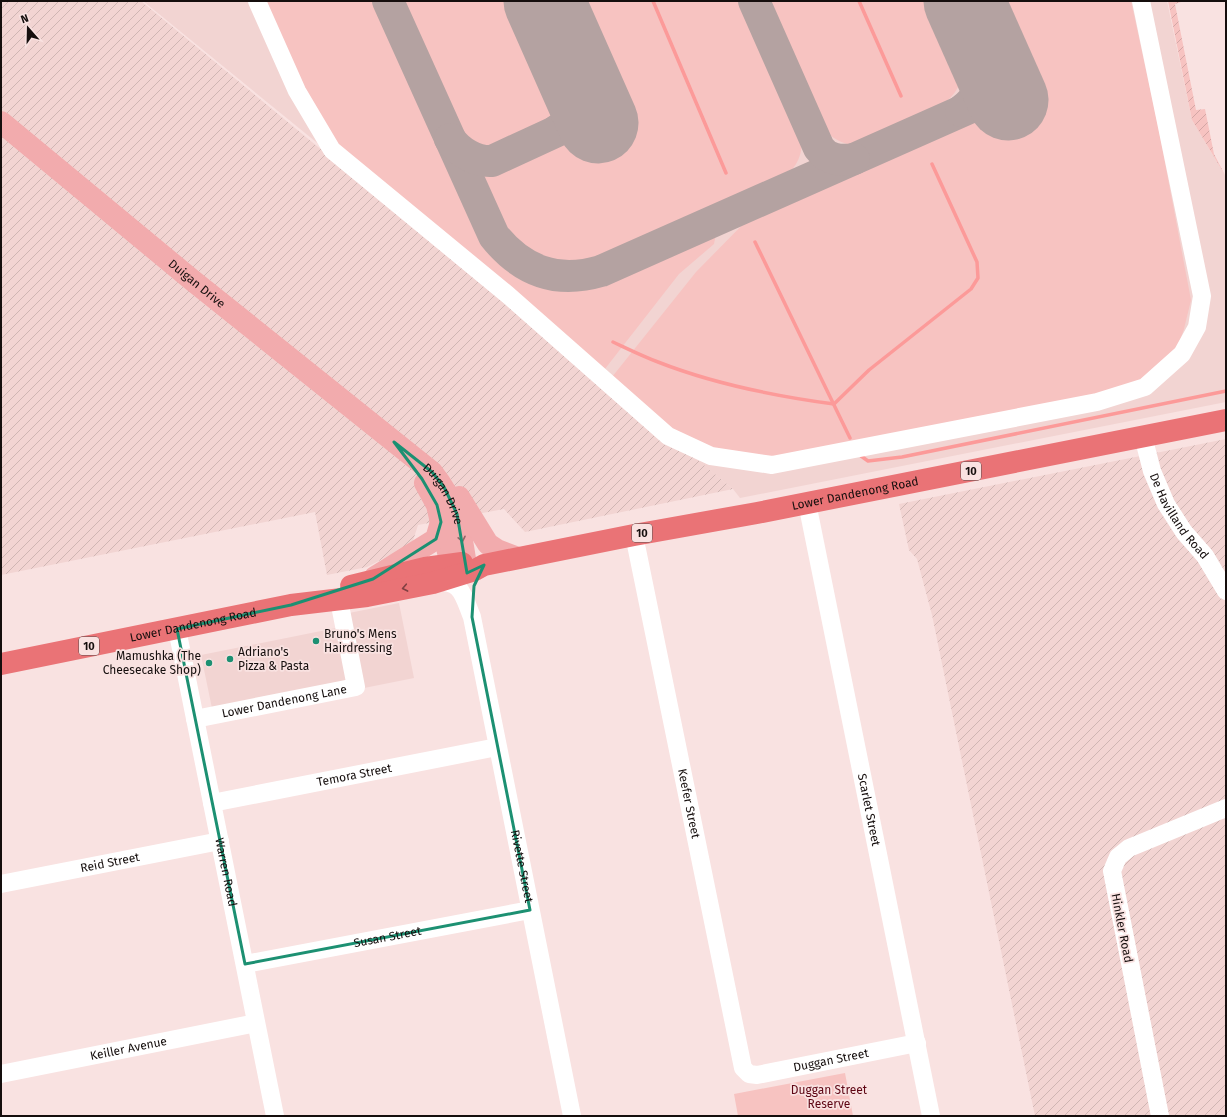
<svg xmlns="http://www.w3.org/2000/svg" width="1227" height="1117" viewBox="0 0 1227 1117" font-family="'Fira Sans',sans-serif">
<defs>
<pattern id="industrial-furrows" width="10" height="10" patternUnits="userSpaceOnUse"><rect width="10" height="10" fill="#f2d4d2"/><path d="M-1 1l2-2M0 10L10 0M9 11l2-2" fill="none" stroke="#cfb5b3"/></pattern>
<pattern id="garden-furrows" width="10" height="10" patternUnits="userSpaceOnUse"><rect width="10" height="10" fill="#f7c3c1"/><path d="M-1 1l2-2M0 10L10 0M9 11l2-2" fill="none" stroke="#d3a6a5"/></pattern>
</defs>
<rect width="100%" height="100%" fill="#f9e2e1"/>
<g fill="#f2d4d2">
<path d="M 143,1 L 1167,1 L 1192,120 L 1226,177 L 1226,402 L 740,498 L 733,489 L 598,380 L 509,299 Z"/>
<path d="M 399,603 L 414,678 L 214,718 L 201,655 L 346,626 L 344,614 Z"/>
</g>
<g fill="url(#industrial-furrows)">
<path d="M 1,1 L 141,1 L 733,489 L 525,532 L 504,509 L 418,525 L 412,544 L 367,567 L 327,575 L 315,512 L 1,575 Z"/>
<path d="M 1226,439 L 1226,1116 L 1035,1116 L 932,615 L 917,559 L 909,550 L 899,504 Z"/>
</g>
<g fill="#f7c3c1">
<path d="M 260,1 L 378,1 L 477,224 C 499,263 535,292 583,285 C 604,282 624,272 643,264 C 667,254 692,244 716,234 L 714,244 L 679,274 L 601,374 L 331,143 Z"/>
<path d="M 398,1 L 525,1 C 536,25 559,66 560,91 C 560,99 559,109 555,115 C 544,130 510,148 491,148 C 477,148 464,140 455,129 Z"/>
<path d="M 562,1 L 744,1 L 800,128 C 806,150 798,169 779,181 L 589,263 C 519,271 503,234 478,178 L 614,117 Z"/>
<path d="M 764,1 L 935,1 C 942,18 963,55 962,72 C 962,81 957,91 951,97 C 939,110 874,145 857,145 C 839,145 826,134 817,120 Z"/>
<path d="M 994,1 L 1131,1 L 1158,126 L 1191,300 L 1184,329 L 1176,351 L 1153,376 L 1124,390 L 773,460 L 705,448 L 674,432 L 612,377 L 696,272 L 754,213 L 1033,90 Z"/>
<path d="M 845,1073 L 853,1116 L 738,1116 L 734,1094 Z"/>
</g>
<path fill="url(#garden-furrows)" d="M 1168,1 L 1184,1 L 1175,4 L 1196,110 L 1205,109 L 1214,154 L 1226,177 L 1192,120 Z"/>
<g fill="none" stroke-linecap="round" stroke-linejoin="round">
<g stroke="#fc9a99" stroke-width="3.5">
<path d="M 653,1 L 726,173"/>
<path d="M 859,1 L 901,96"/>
<path d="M 755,242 L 850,438"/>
<path d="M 613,342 C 628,349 642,356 658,362 C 714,384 774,396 834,404 L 869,370 L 971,289 L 978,278 L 977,262 L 932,164"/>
<path d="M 861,456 L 868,461 L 902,457 L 1226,391"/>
</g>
<g stroke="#b4a2a1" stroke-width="32">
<path d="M 388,1 L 494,236 C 522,271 557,284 601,271 L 1005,92"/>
<path d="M 754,1 L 819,148 C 828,160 840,161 854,159"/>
<path d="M 553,23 C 568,58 599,104 556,131"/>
<path d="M 961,111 C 1003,81 979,39 963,1"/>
<path d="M 450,139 C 459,152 476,162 492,161 L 594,114"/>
</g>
<g stroke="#b4a2a1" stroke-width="81">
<path d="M 544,1 L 598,123"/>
<path d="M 964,1 L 1008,100"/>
</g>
<g stroke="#fff" stroke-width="18">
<path d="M 257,1 L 297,91 L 332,150 L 508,295 L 668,436 L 711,456 L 772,465 L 1097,402 L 1145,387 L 1182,354 L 1197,327 L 1202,296 L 1141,1"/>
<path id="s1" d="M 1143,436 L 1152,471 L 1166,504 L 1184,532 L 1205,556 L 1226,591"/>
<path id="s2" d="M 807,503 L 931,1116"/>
<path id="s3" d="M 634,535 L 743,1068 L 749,1074 L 757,1075 L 917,1043"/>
<path id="s4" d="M 435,582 C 462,580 463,595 472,617 L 572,1116"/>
<path id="s5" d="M 177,629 L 275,1116"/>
<path id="s6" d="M 195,719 L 356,687 L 339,600"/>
<path id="s7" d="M 212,803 L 497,747"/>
<path id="s8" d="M 1,884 L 220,841"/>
<path id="s9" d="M 245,964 L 530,910"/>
<path id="s10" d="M 1,1074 L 256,1023"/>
<path d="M 1160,1116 L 1112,871 L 1118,857 L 1129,848 L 1226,808"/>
</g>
<g stroke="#f2abad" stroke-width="22">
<path id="s11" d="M 1,122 L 192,280 L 432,472 C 460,507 460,529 467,572"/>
<path d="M 425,483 L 437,505 L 448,552 L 456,575"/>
<path d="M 459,497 L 488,544 L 497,550 L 518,558"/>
<path d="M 375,577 L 436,539 L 441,522"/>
</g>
<g stroke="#ea7376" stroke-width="22">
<path d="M 351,586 L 425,568 L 462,563"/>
<path id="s12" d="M 1,664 L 291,605 L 367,596 L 433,583 L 475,570 L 484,565 L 634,535 L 757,513 L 1226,420"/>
</g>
</g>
<defs><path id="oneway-chevron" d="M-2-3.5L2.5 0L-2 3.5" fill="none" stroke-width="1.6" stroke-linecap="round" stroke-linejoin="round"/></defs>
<use stroke="#8f6465" href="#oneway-chevron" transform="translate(462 539) rotate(78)"/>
<use stroke="#804042" href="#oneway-chevron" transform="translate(405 588) rotate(169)"/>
<path fill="none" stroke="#1c9072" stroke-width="3" stroke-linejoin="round" d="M 394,442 L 432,472 L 444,487 L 457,514 L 467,573 L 484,565 L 474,586 L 472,617 L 530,910 L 245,964 L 177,629 L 291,605 L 373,579 L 436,539 L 441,522 L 437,505 L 422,479 Z"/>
<g fill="#1c9072" stroke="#f9e2e1" stroke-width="1.5">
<circle cx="316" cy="641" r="4"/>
<circle cx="230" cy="659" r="4"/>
<circle cx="209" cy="663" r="4"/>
</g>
<g text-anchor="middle" stroke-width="3.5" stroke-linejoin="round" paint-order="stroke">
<g fill="#f9e2e1" stroke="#594e4d" stroke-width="1">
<rect x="961" y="462" width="20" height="18" rx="3"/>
<rect x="632" y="524" width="20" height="18" rx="3"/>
<rect x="79" y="637" width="20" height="18" rx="3"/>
</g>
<g font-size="11" font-weight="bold" fill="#150e0d">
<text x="971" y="475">10</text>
<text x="642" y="537">10</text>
<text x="89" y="650">10</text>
</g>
<g font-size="12" fill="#150e0d" stroke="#f9e2e1">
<text dy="4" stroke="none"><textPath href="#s11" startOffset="254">Duigan Drive</textPath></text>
<text dy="4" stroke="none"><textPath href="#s12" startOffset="872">Lower Dandenong Road</textPath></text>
<text dy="4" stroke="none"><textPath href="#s11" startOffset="580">Duigan Drive</textPath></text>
<text dy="4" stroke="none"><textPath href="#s1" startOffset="89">De Havilland Road</textPath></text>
<text dy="4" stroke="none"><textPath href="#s12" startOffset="196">Lower Dandenong Road</textPath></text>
<text dy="4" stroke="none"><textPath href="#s6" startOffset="91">Lower Dandenong Lane</textPath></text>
<text dy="4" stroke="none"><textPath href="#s7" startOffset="145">Temora Street</textPath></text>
<text dy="4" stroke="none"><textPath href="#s3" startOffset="274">Keefer Street</textPath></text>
<text dy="4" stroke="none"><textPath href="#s2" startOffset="313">Scarlet Street</textPath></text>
<text dy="4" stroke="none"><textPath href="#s8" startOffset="111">Reid Street</textPath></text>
<text dy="4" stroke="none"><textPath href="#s4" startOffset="311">Rivette Street</textPath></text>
<text dy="4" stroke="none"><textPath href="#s5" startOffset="248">Warren Road</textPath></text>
<text transform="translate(1122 928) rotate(79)" y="4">Hinkler Road</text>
<text dy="4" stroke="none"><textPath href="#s9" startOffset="145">Susan Street</textPath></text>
<text dy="4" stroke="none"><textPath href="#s10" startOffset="130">Keiller Avenue</textPath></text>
<text dy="4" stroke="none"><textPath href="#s3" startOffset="636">Duggan Street</textPath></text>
</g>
<g font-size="12" fill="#150e0d" stroke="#f9e2e1" text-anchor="start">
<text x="324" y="638">Bruno's Mens<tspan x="324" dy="14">Hairdressing</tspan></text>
<text x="238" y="656">Adriano's<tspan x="238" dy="14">Pizza &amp; Pasta</tspan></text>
<text x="201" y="660" text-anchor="end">Mamushka (The<tspan x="201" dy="14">Cheesecake Shop)</tspan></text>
</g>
<g font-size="12" fill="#5e0614" stroke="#f9e2e1">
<text x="829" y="1094">Duggan Street<tspan x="829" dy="14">Reserve</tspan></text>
</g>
</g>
<rect width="1227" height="1117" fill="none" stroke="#150e0d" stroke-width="4"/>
<g transform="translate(28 28) rotate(340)" stroke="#f9e2e1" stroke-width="3" paint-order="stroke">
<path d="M0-3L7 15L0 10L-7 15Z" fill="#150e0d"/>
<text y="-6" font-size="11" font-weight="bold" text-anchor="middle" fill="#150e0d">N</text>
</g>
</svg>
